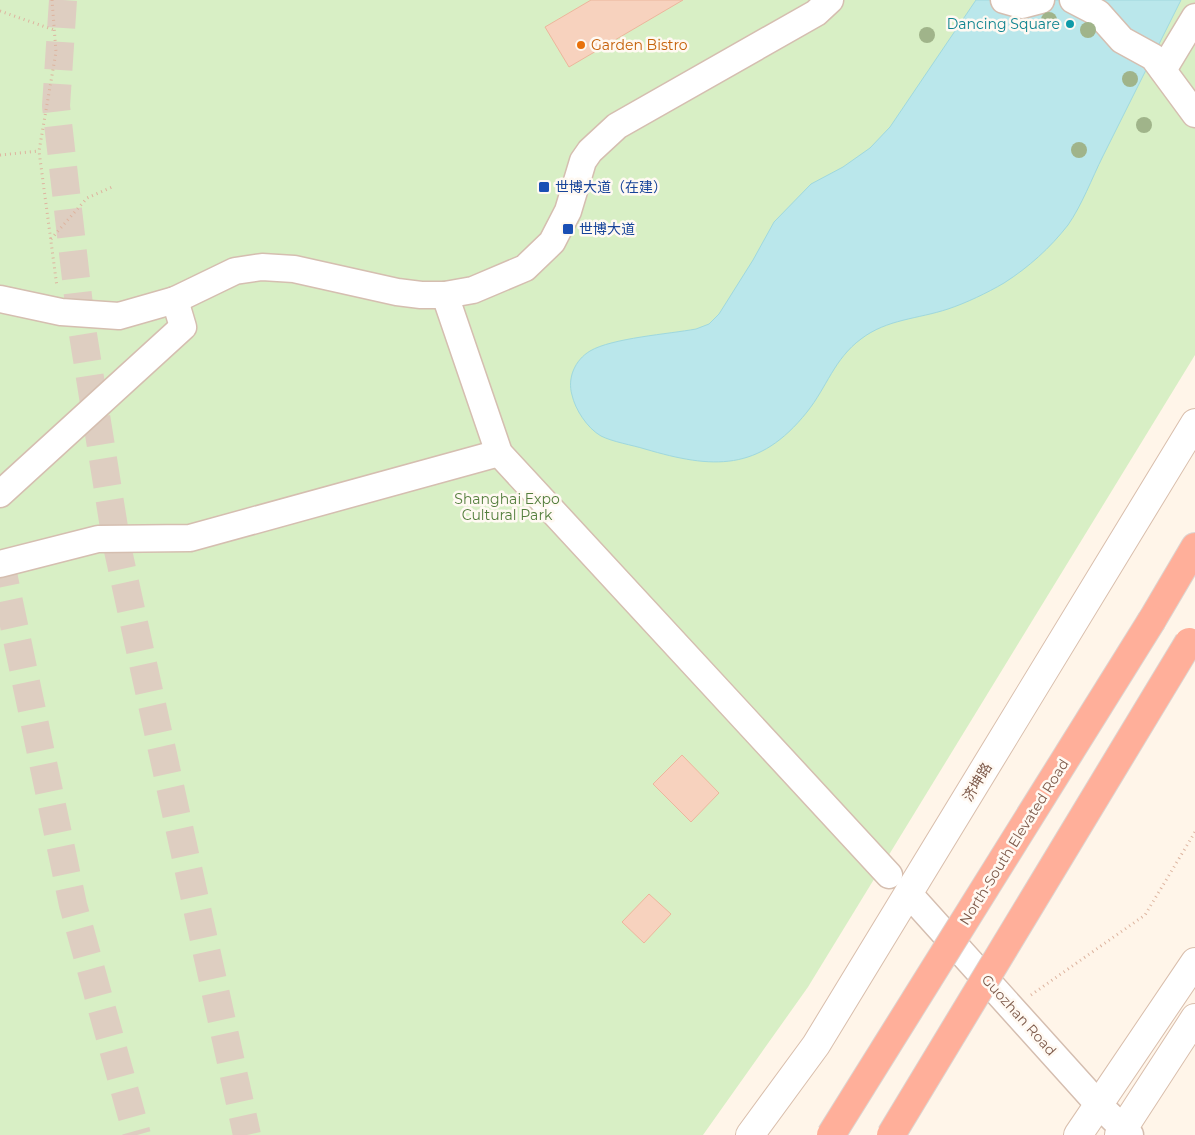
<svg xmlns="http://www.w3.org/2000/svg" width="1195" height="1135" viewBox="0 0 1195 1135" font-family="Montserrat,'Noto Sans SC',sans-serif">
<rect width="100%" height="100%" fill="#fff5e9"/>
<path fill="#d8efc5" d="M 0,0 L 1195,0 L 1195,355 L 808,987 L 703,1135 L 0,1135 Z"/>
<path fill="#bae7eb" stroke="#9fd8de" d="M 976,0 L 1181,0 C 1155,52 1129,104 1103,156 C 1092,178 1082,205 1068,225 C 1050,248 1029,267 1004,283 C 987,293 966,303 948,309 C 918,319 887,319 861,339 C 834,359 827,387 807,412 C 759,472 713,469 645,449 C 632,445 613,442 601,436 C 587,428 575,409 572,395 C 567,378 575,360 590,351 C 612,338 669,334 696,329 L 709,324 L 719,314 L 753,260 L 774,222 L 811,184 L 843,167 L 870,148 L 890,127 Z"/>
<g fill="#f7d2be" stroke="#ecb69c">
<path d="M 591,0 L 683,0 L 569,67 L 545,27 Z"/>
<path d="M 682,755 L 719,793 L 691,822 L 653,784 Z"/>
<path d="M 649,894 L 671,914 L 644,943 L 622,922 Z"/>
</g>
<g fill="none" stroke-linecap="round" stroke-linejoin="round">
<g stroke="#decec1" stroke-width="28" stroke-dasharray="28 14" stroke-linecap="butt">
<path d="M 63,0 L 56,106 L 81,322 L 117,546 L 247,1135"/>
<path d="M 0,559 L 73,905 L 137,1135"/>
</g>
<defs>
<g id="street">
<path d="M 1004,0 L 1022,5 L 1041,0"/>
<path d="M 1073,0 L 1098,13 L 1122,40 L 1153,57 L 1195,114"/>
<path d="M 1163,70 L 1195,17"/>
<path d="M 445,295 L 499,453 L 889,875"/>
<path d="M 0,299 L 61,312 L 119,316 L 175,300 L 235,271 L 262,267 L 294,269 L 397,292 L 421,295 L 445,295 L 473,290 L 525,268 L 552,242 L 568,211 L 583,161 L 590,151 L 617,126 L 816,13 L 830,0"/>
<path d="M 0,494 L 183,327 L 175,300"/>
<path d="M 0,564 L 98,539 L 190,538 L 499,453"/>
<path d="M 909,894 L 1099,1105 L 1130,1135"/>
</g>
<g id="secondary">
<path d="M 750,1135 L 816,1045 L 1195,423"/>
<path d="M 1078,1135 L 1195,962"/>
<path d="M 1119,1135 L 1195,1018"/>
</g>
<path id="highway" d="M 1152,620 L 1195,547"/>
</defs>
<use href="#street" stroke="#d5beb0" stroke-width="29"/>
<use href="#secondary" stroke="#d9beac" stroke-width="30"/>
<use href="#highway" stroke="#ddd4d0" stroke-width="30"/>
<g stroke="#ddb49f" stroke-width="3" stroke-dasharray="1 4" stroke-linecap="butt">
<path d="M 52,0 L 56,52 L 39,151 L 57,287"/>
<path d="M 0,11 L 54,30"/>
<path d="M 0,155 L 39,151"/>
<path d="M 51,239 L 87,198 L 112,187"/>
<path d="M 1031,995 L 1145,915 L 1195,832"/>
</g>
<use href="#street" stroke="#fff" stroke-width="26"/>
<use href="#secondary" stroke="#fff" stroke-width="28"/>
<use href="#highway" stroke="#ffaf9a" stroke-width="28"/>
<defs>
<g id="highway-bridge">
<path d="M 831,1135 L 1152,620"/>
<path d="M 891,1135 L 1189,642"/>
</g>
</defs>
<use href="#highway-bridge" stroke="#ddd4d0" stroke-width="30" stroke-linecap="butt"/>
<use href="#highway-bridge" stroke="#ffaf9a" stroke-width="28"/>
</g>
<g fill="#a0b48a">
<circle cx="1049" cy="20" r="8"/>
<circle cx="1088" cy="30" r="8"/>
<circle cx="927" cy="35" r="8"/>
<circle cx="1130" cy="79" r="8"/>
<circle cx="1144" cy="125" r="8"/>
<circle cx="1079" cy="150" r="8"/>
</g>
<circle fill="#0f9aa8" stroke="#fff9f2" stroke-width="2" cx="1070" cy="24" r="5"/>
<circle fill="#e8710a" stroke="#fff9f2" stroke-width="2" cx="581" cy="45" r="5"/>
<g fill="#1a4fb4" stroke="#fff9f2" stroke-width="2">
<rect x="538" y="181" width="12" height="12" rx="2.5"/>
<rect x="562" y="223" width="12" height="12" rx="2.5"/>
</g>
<g text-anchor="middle" stroke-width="5" stroke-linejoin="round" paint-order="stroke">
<g font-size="14" fill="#0d838f" stroke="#fff9f2" text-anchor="end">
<text x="1060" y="29">Dancing Square</text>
</g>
<g font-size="14" fill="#c56008" stroke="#fff9f2" text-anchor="start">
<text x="591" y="50">Garden Bistro</text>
</g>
<g font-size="14" fill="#164399" stroke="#fff9f2" text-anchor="start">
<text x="555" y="192">世博大道（在建）</text>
<text x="579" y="234">世博大道</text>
</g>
<g font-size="14" fill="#537e3c" stroke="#fff9f2">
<text x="507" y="504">Shanghai Expo<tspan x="507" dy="16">Cultural Park</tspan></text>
</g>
<g font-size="14" fill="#7d5949" stroke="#fff9f2">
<text transform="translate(977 782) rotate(-59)" y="5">济坤路</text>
<text transform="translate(1014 842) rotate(-58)" y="5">North-South Elevated Road</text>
<text transform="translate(1019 1015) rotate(48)" y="5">Guozhan Road</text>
</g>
</g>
</svg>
